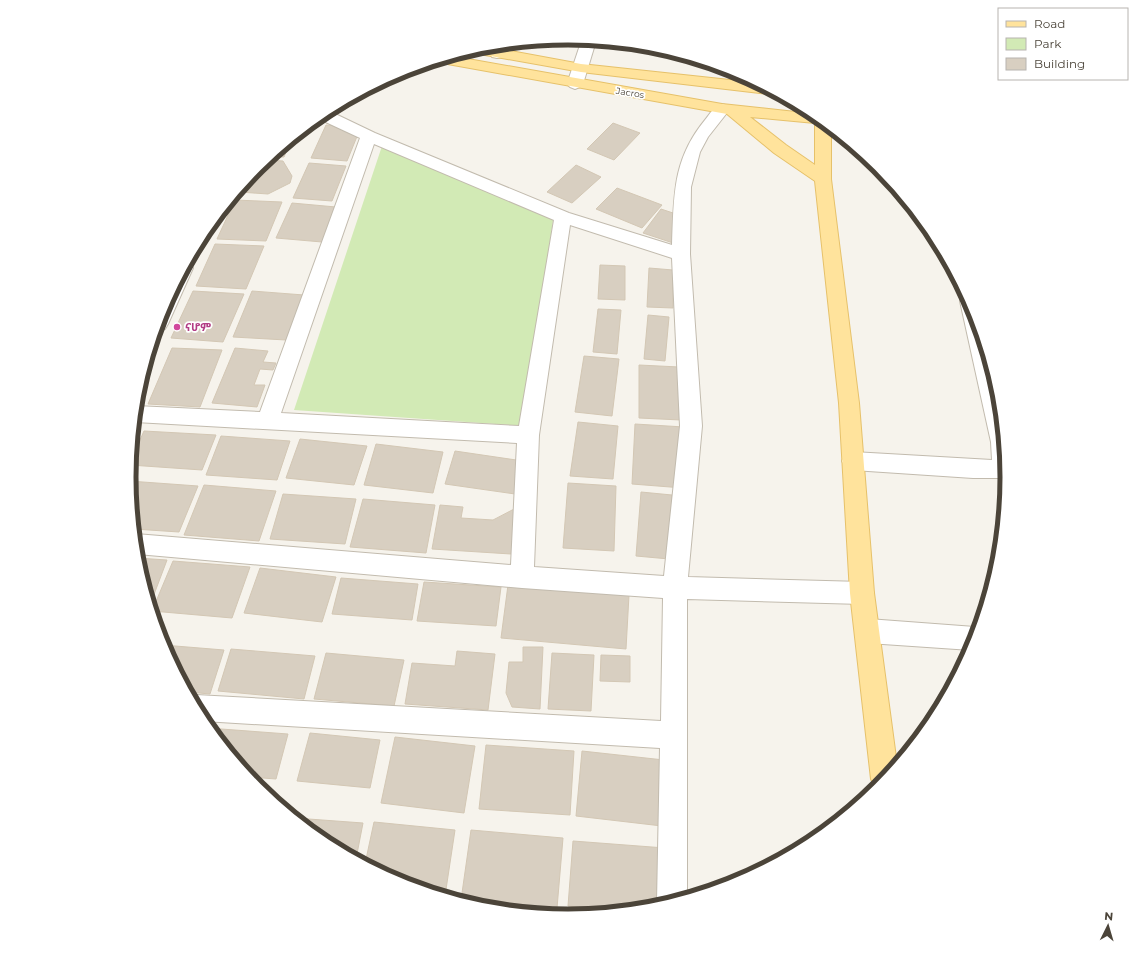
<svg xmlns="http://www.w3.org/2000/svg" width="1136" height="954" viewBox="0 0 1136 954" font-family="Montserrat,'Noto Sans Ethiopic',sans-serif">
<rect width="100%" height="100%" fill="#f6f3ec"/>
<path fill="#d2eab5" d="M 382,146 L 554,214 L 523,426 L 294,410 Z"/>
<g fill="#d8cfc1" stroke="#d3c7b4">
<path d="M 613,123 L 640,133 L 614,160 L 587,149 Z"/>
<path d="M 326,125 L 342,126 L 358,134 L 347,161 L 311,158 Z"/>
<path d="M 291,140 L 284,157 L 270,157 Z"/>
<path d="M 266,160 L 283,161 L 292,176 L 290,183 L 268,194 L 239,192 L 242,186 L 258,166 Z"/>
<path d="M 309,163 L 346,166 L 332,201 L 293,198 Z"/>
<path d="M 576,165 L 601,177 L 572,203 L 547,192 Z"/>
<path d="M 617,188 L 662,205 L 642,228 L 596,209 Z"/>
<path d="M 235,200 L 282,202 L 266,241 L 217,239 Z"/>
<path d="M 292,203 L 336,207 L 322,242 L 276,238 Z"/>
<path d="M 661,209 L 679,215 L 673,243 L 643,233 Z"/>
<path d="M 215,244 L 264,246 L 246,289 L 196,286 Z"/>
<path d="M 600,265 L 625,266 L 625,300 L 598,299 Z"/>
<path d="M 649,268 L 673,270 L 673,308 L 647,307 Z"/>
<path d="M 193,291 L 244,294 L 223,342 L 171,338 Z"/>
<path d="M 252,291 L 304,295 L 286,340 L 233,337 Z"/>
<path d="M 598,309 L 621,310 L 617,354 L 593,352 Z"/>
<path d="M 648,315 L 669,317 L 665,361 L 644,359 Z"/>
<path d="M 172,348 L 222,350 L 200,407 L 148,404 Z"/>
<path d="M 235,348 L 268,351 L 263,362 L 276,363 L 273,370 L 260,369 L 254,385 L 265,385 L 257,407 L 212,403 Z"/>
<path d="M 584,356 L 619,359 L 612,416 L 575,412 Z"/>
<path d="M 639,365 L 679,367 L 681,420 L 639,418 Z"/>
<path d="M 578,422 L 618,426 L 613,479 L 570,476 Z"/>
<path d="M 635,424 L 684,427 L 683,488 L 632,484 Z"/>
<path d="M 144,431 L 216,435 L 202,470 L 130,465 L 131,460 Z"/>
<path d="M 221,436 L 290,441 L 277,480 L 206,475 Z"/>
<path d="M 300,439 L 367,446 L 354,485 L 286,478 Z"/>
<path d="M 376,444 L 443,452 L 433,493 L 364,485 Z"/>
<path d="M 455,451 L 523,461 L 515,494 L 445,484 Z"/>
<path d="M 129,481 L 198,486 L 179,532 L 134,529 Z"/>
<path d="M 568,483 L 616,486 L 614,551 L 563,548 Z"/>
<path d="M 204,485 L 276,491 L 259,541 L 184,535 Z"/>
<path d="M 641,492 L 672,495 L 669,559 L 636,556 Z"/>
<path d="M 283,494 L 356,499 L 345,544 L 270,539 Z"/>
<path d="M 363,499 L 435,505 L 426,553 L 350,547 Z"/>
<path d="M 440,505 L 463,507 L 461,518 L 493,520 L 516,508 L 511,554 L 432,549 Z"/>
<path d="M 137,558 L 167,560 L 150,605 L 137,562 Z"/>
<path d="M 173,561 L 250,567 L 232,618 L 152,611 Z"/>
<path d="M 260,568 L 336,577 L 322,622 L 244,613 Z"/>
<path d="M 341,578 L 418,584 L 412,620 L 332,614 Z"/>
<path d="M 424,582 L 501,587 L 496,626 L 417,621 Z"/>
<path d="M 508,585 L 629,595 L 626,649 L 501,638 Z"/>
<path d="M 163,645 L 224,650 L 210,694 L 188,692 Z"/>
<path d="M 523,647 L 543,647 L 540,709 L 512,707 L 506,693 L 509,662 L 523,662 Z"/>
<path d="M 231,649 L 315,656 L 304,699 L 218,691 Z"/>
<path d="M 457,651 L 495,654 L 488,710 L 405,704 L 412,663 L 455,666 Z"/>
<path d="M 326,653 L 404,660 L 394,706 L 314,699 Z"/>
<path d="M 552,653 L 594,655 L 591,711 L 548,709 Z"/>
<path d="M 601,655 L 630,656 L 630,682 L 600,681 Z"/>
<path d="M 208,728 L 288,734 L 276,779 L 249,777 Z"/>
<path d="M 310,733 L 380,740 L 370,788 L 297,781 Z"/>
<path d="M 395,737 L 475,746 L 464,813 L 381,803 Z"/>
<path d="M 486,745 L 574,751 L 570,815 L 479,809 Z"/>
<path d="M 582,751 L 664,760 L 662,826 L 576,816 Z"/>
<path d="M 295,818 L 363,823 L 356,859 L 324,842 Z"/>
<path d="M 374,822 L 455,830 L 445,896 L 400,882 L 365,864 Z"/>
<path d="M 471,830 L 563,838 L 557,908 L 461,900 Z"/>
<path d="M 573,841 L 665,848 L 664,905 L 653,908 L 617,911 L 568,906 Z"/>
</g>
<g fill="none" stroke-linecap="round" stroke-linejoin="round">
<defs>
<g id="minor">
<path d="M 582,39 L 596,41 L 583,84 L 580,87 L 575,89 L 570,87 L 567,84 Z"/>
<path d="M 507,44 L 502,57 L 497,58 L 492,57 L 490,54 L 493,45 Z"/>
<path d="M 722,104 L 728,106 L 730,109 L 708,137 L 700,152 L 691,187 L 690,254 L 702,426 L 688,577 L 862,582 L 870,585 L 874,593 L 870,601 L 862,604 L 687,599 L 687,898 L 659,906 L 657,902 L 660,748 L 203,721 L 190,697 L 196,695 L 661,721 L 663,598 L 522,588 L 137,554 L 135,534 L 136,534 L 511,565 L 517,443 L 135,422 L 136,406 L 260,412 L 360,138 L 317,118 L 327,110 L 375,133 L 569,213 L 672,245 C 674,197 672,160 705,120 C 710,114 714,106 722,104 ZM 374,144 L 554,220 L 519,426 L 281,413 ZM 570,225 L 672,258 L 680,426 L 664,576 L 534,567 L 539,435 Z"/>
<path d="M 187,263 L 190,263 L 193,268 L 168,324 L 165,329 L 156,330 L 163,309 Z"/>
<path d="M 966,295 L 974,309 L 999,392 L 1007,475 L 999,478 L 973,478 L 853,470 L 845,467 L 842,461 L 845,455 L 853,452 L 992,460 L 991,442 L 960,301 L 962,296 Z"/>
<path d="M 868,619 L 975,627 L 979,629 L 971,650 L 868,643 L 859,639 L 856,631 L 859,623 Z"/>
</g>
<g id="major">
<path d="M 483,46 L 581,64 L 758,83 L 775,92 L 769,94 L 581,72 L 474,53 L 468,51 Z"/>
<path d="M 451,56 L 722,104 L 814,114 L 831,128 L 831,179 L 859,403 L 874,593 L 897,765 L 876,789 L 871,779 L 850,593 L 839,403 L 815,181 L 774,153 L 727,114 L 442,63 L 436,61 ZM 750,117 L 815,123 L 815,165 L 786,145 Z"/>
</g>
</defs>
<use href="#minor" stroke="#c2bbae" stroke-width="2"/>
<use href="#major" stroke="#e6c16a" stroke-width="2"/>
<use href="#minor" fill="#fff" fill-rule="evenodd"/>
<use href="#major" fill="#ffe39c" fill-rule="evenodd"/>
</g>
<circle fill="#d1479c" stroke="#fff" stroke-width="1.5" cx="177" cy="327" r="4"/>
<g text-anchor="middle" stroke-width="3.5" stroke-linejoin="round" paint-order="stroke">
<g font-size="9" fill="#4b4439" stroke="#fff">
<text transform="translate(630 93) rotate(9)" y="3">Jacros</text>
</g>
<g font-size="11" font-weight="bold" fill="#b23c85" stroke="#fff" text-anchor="start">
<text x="185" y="331">ናሆም</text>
</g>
</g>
<path d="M0 0H1136V954H0ZM136 477a432 432 0 1 1 864 0a432 432 0 1 1-864 0Z" fill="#fff" fill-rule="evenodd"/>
<path fill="none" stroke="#4b4439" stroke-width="5" d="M136 477a432 432 0 1 1 864 0a432 432 0 1 1-864 0Z"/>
<rect x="998" y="8" width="130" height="72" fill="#ffffff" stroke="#b7b4b0"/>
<rect x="1006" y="21" width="20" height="6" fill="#ffe39c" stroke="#b7b4b0"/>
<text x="1034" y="28" font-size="12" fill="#4b4439">Road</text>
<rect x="1006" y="38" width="20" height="12" fill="#d2eab5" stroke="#b7b4b0"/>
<text x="1034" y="48" font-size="12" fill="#4b4439">Park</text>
<rect x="1006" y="58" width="20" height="12" fill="#d8cfc1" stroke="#b7b4b0"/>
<text x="1034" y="68" font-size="12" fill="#4b4439">Building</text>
<g transform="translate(1108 926) rotate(5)" stroke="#ffffff" stroke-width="3" paint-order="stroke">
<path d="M0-3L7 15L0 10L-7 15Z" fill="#4b4439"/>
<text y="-6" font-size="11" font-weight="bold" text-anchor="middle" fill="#4b4439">N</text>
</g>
</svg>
